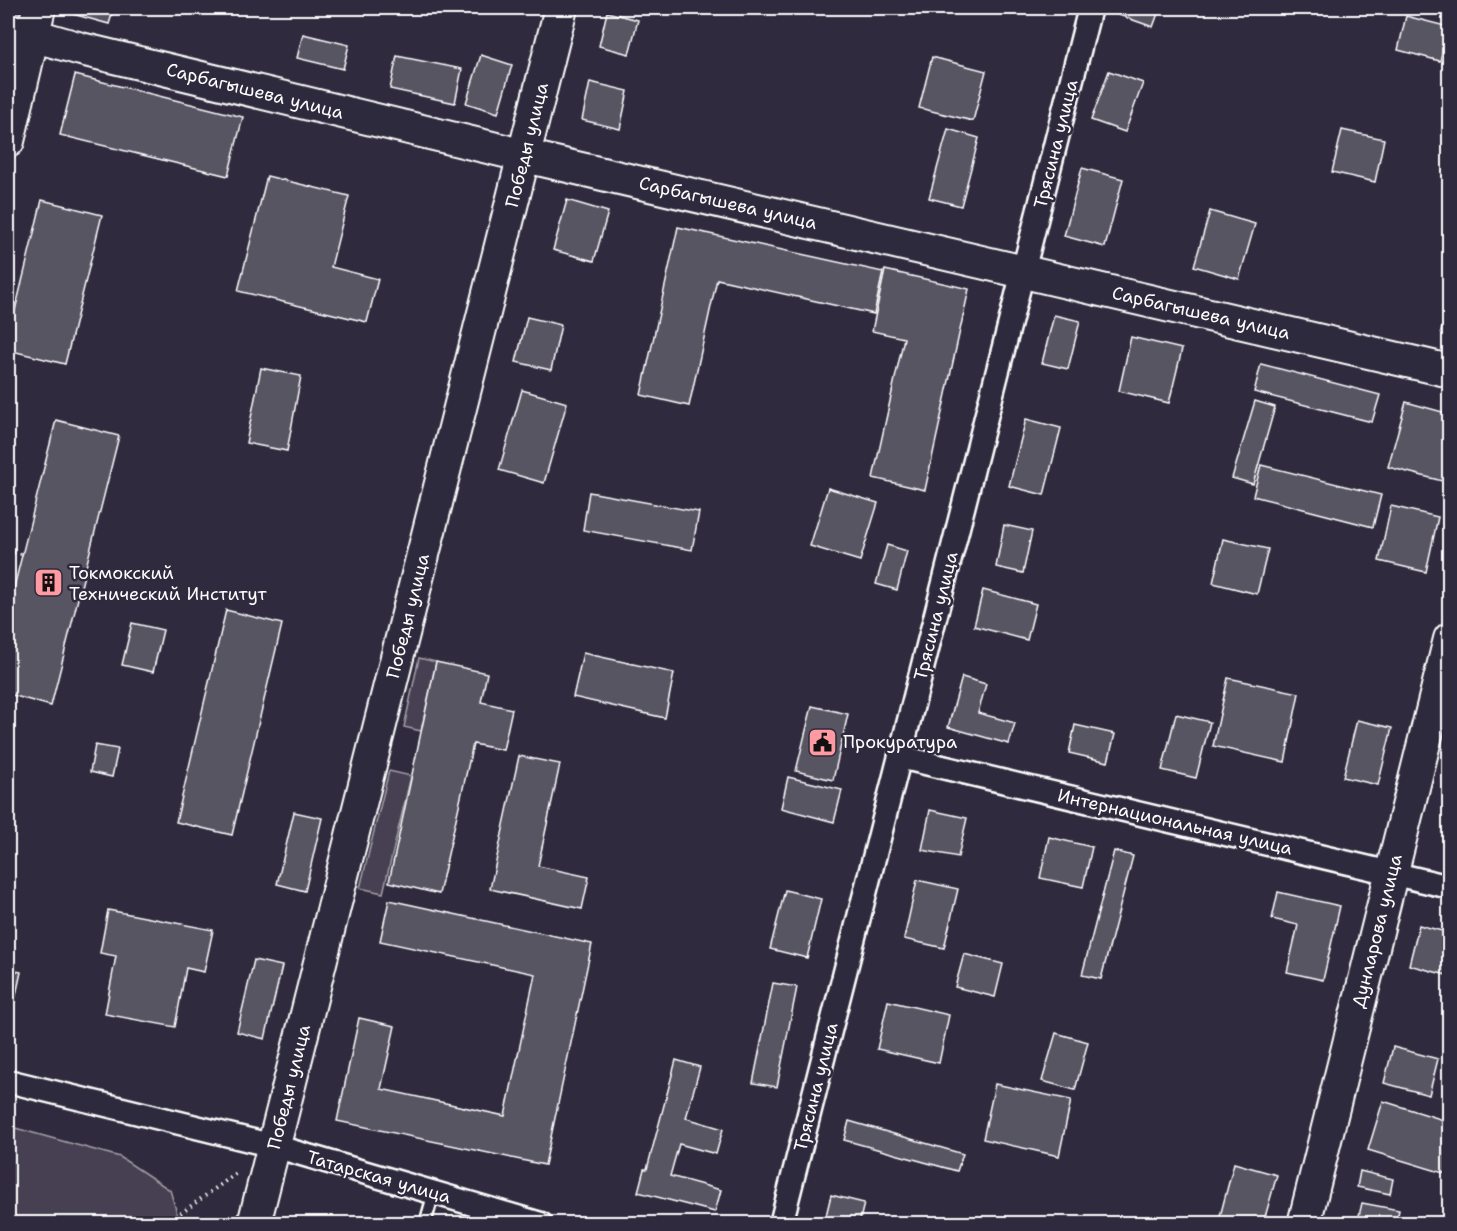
<svg xmlns="http://www.w3.org/2000/svg" width="1457" height="1231" viewBox="0 0 1457 1231" font-family="'Shantell Sans',sans-serif">
<rect width="100%" height="100%" fill="#2f2a3d"/>
<filter id="ink" filterUnits="userSpaceOnUse"><feTurbulence type="fractalNoise" baseFrequency=".0167" numOctaves="2"/><feDisplacementMap in="SourceGraphic" scale="12" xChannelSelector="R" yChannelSelector="G"/><feConvolveMatrix kernelMatrix="1 2 1 2 8 2 1 2 1" color-interpolation-filters="sRGB"/></filter>
<g filter="url(#ink)">
<g fill="#464152" stroke="#a2a0a8" stroke-width="1.5">
<path d="M 419,658 L 436,662 L 421,731 L 404,727 Z"/>
<path d="M 389,771 L 411,776 L 383,893 L 360,888 Z"/>
<path d="M 8,1126 L 120,1157 L 170,1190 L 180,1223 L 8,1223 Z"/>
</g>
<g fill="#595564" stroke="#fff" stroke-width="1.5">
<path d="M 71,8 L 114,8 L 109,24 L 69,13 Z"/>
<path d="M 1118,8 L 1160,8 L 1153,27 L 1116,14 Z"/>
<path d="M 607,12 L 638,20 L 629,54 L 599,46 Z"/>
<path d="M 1406,16 L 1449,27 L 1440,61 L 1398,50 Z"/>
<path d="M 303,34 L 349,45 L 343,69 L 297,58 Z"/>
<path d="M 481,55 L 512,65 L 498,113 L 466,103 Z"/>
<path d="M 397,56 L 462,69 L 455,103 L 390,89 Z"/>
<path d="M 932,57 L 986,71 L 973,121 L 919,108 Z"/>
<path d="M 1109,71 L 1143,83 L 1125,132 L 1091,120 Z"/>
<path d="M 75,75 L 243,117 L 228,176 L 60,135 Z"/>
<path d="M 590,82 L 628,91 L 620,129 L 582,120 Z"/>
<path d="M 948,129 L 979,138 L 961,206 L 929,198 Z"/>
<path d="M 1342,130 L 1384,139 L 1375,182 L 1332,172 Z"/>
<path d="M 1082,168 L 1123,179 L 1105,247 L 1064,236 Z"/>
<path d="M 267,176 L 349,196 L 331,267 L 378,279 L 367,322 L 238,291 Z"/>
<path d="M 42,200 L 102,215 L 65,364 L 8,350 L 8,339 Z"/>
<path d="M 567,200 L 608,212 L 594,261 L 553,250 Z"/>
<path d="M 1210,211 L 1255,224 L 1239,279 L 1194,266 Z"/>
<path d="M 678,227 L 883,272 L 874,314 L 717,279 L 689,406 L 641,395 Z"/>
<path d="M 885,270 L 969,289 L 925,490 L 873,478 L 904,338 L 872,331 Z"/>
<path d="M 1449,300 L 1450,300 L 1450,334 L 1441,332 Z"/>
<path d="M 1054,315 L 1080,321 L 1068,369 L 1042,363 Z"/>
<path d="M 527,317 L 561,325 L 551,370 L 516,362 Z"/>
<path d="M 1131,337 L 1182,349 L 1169,403 L 1119,391 Z"/>
<path d="M 1261,364 L 1380,395 L 1372,422 L 1254,392 Z"/>
<path d="M 261,368 L 301,376 L 287,451 L 246,443 Z"/>
<path d="M 522,390 L 567,403 L 544,483 L 499,470 Z"/>
<path d="M 1255,401 L 1275,407 L 1253,484 L 1232,478 Z"/>
<path d="M 1406,402 L 1450,414 L 1450,483 L 1388,467 Z"/>
<path d="M 1026,419 L 1061,428 L 1044,495 L 1009,486 Z"/>
<path d="M 56,420 L 119,436 L 51,706 L 8,694 L 8,611 Z"/>
<path d="M 1261,465 L 1381,495 L 1373,527 L 1253,496 Z"/>
<path d="M 828,488 L 878,503 L 860,561 L 810,546 Z"/>
<path d="M 589,492 L 699,512 L 692,550 L 583,530 Z"/>
<path d="M 1391,506 L 1438,517 L 1426,572 L 1379,561 Z"/>
<path d="M 1004,525 L 1032,531 L 1023,573 L 996,567 Z"/>
<path d="M 1223,539 L 1268,549 L 1257,594 L 1213,583 Z"/>
<path d="M 887,545 L 907,551 L 897,590 L 876,584 Z"/>
<path d="M 983,590 L 1036,604 L 1027,640 L 974,626 Z"/>
<path d="M 226,610 L 282,624 L 232,835 L 176,822 Z"/>
<path d="M 132,623 L 163,630 L 153,672 L 122,665 Z"/>
<path d="M 583,653 L 674,673 L 665,718 L 573,697 Z"/>
<path d="M 436,662 L 487,673 L 481,702 L 512,709 L 503,750 L 473,744 L 439,894 L 389,882 Z"/>
<path d="M 962,677 L 986,684 L 978,713 L 1015,723 L 1009,744 L 948,727 Z"/>
<path d="M 1228,678 L 1299,693 L 1285,762 L 1213,746 Z"/>
<path d="M 812,706 L 848,714 L 833,780 L 796,771 Z"/>
<path d="M 1176,714 L 1210,722 L 1196,778 L 1162,770 Z"/>
<path d="M 1357,720 L 1392,728 L 1378,785 L 1343,777 Z"/>
<path d="M 1075,725 L 1115,734 L 1108,762 L 1069,753 Z"/>
<path d="M 95,745 L 118,749 L 112,777 L 90,772 Z"/>
<path d="M 519,756 L 560,764 L 538,866 L 589,877 L 582,909 L 490,889 Z"/>
<path d="M 788,777 L 842,790 L 834,822 L 781,808 Z"/>
<path d="M 930,810 L 967,818 L 958,857 L 922,850 Z"/>
<path d="M 294,812 L 322,818 L 305,891 L 277,884 Z"/>
<path d="M 1049,837 L 1092,847 L 1083,887 L 1040,878 Z"/>
<path d="M 1114,851 L 1133,856 L 1101,979 L 1082,975 Z"/>
<path d="M 917,880 L 958,889 L 944,948 L 904,939 Z"/>
<path d="M 785,890 L 821,899 L 807,958 L 770,949 Z"/>
<path d="M 1278,892 L 1340,906 L 1323,980 L 1287,972 L 1298,925 L 1272,919 Z"/>
<path d="M 389,900 L 592,944 L 545,1165 L 337,1121 L 359,1018 L 395,1026 L 381,1089 L 505,1116 L 535,974 L 380,941 Z"/>
<path d="M 108,910 L 213,930 L 204,972 L 186,968 L 175,1027 L 105,1014 L 116,956 L 100,953 Z"/>
<path d="M 1419,925 L 1450,933 L 1450,976 L 1409,965 Z"/>
<path d="M 964,954 L 1003,964 L 995,997 L 955,987 Z"/>
<path d="M 254,960 L 282,966 L 265,1039 L 237,1032 Z"/>
<path d="M 8,969 L 21,972 L 8,1032 Z"/>
<path d="M 773,983 L 797,987 L 777,1087 L 753,1083 Z"/>
<path d="M 888,1001 L 949,1015 L 939,1063 L 877,1049 Z"/>
<path d="M 1056,1033 L 1088,1042 L 1075,1090 L 1042,1081 Z"/>
<path d="M 1393,1047 L 1438,1059 L 1429,1095 L 1384,1083 Z"/>
<path d="M 676,1060 L 700,1067 L 686,1118 L 723,1129 L 716,1154 L 679,1144 L 670,1176 L 721,1190 L 715,1212 L 638,1192 L 644,1169 L 647,1169 Z"/>
<path d="M 995,1084 L 1071,1100 L 1059,1156 L 983,1139 Z"/>
<path d="M 1383,1101 L 1450,1122 L 1450,1175 L 1368,1150 Z"/>
<path d="M 849,1121 L 963,1154 L 957,1171 L 844,1140 Z"/>
<path d="M 1234,1163 L 1277,1175 L 1263,1224 L 1218,1224 Z"/>
<path d="M 1360,1171 L 1393,1179 L 1390,1194 L 1357,1187 Z"/>
<path d="M 831,1195 L 864,1203 L 859,1224 L 824,1224 Z"/>
<path d="M 1362,1203 L 1399,1210 L 1396,1224 L 1357,1224 Z"/>
</g>
<g fill="none" stroke-linecap="round" stroke-linejoin="round">
<defs>
<path id="lane" d="M 425,1224 L 434,1192"/>
<g id="street">
<path d="M 900,757 L 1450,887"/>
<path d="M 8,1081 L 274,1146 L 541,1224"/>
<path d="M 781,1224 L 1090,8"/>
</g>
<g id="secondary">
<path d="M 8,28 L 81,49 L 525,156 L 1450,371"/>
<path d="M 8,141 L 39,8"/>
<path d="M 254,1224 L 561,8"/>
<path d="M 1304,1224 L 1450,639"/>
</g>
</defs>
<use href="#lane" stroke="#fff" stroke-width="15"/>
<use href="#street" stroke="#fff" stroke-width="27"/>
<use href="#secondary" stroke="#fff" stroke-width="36"/>
<g stroke="#fff" stroke-width="4" stroke-dasharray="1.5 4.5" stroke-linecap="butt">
<path d="M 8,551 L 22,554"/>
<path d="M 166,1224 L 238,1172"/>
</g>
<use href="#lane" stroke="#2f2a3d" stroke-width="10"/>
<use href="#street" stroke="#2f2a3d" stroke-width="22"/>
<use href="#secondary" stroke="#2f2a3d" stroke-width="32"/>
</g>
</g>
<defs>
<symbol id="building-square" viewBox="-11 -11 22 22"><rect x="-9" y="-9" width="18" height="18" rx="4" fill="#ff9aa2" stroke="#2f2a3d"/><path d="M-4-6H4V6H1V3H-1V6H-4ZM-2.5-4.3h1.7v1.8h-1.7ZM.8-4.3h1.7v1.8H.8ZM-2.5-1h1.7V.8h-1.7ZM.8-1h1.7V.8H.8Z" fill="#111"/></symbol>
<symbol id="civic-square" viewBox="-11 -11 22 22"><rect x="-9" y="-9" width="18" height="18" rx="4" fill="#ff9aa2" stroke="#2f2a3d"/><path d="M-.6-6.5H3V-4.5H.6V-3L4-1V1h2V6H-6V1h2V-1L-.6-3ZM-1.2 2.5V6h2.4V2.5Z" fill="#111"/></symbol>
</defs>
<g fill-rule="evenodd">
<use href="#building-square" x="32" y="566" width="33" height="33"/>
<use href="#civic-square" x="806" y="726" width="33" height="33"/>
</g>
<g text-anchor="middle" stroke-width="5" stroke-linejoin="round" paint-order="stroke">
<g font-size="18" fill="#fff" stroke="#2f2a3d">
<text transform="translate(255 91) rotate(14)" y="6">Сарбагышева улица</text>
<text transform="translate(1056 144) rotate(-76)" y="6">Трясина улица</text>
<text transform="translate(527 145) rotate(-76)" y="6">Победы улица</text>
<text transform="translate(728 203) rotate(13)" y="6">Сарбагышева улица</text>
<text transform="translate(1201 313) rotate(13)" y="6">Сарбагышева улица</text>
<text transform="translate(408 616) rotate(-76)" y="6">Победы улица</text>
<text transform="translate(936 616) rotate(-76)" y="6">Трясина улица</text>
<text transform="translate(1175 822) rotate(13)" y="6">Интернациональная улица</text>
<text transform="translate(1377 931) rotate(-76)" y="6">Дунларова улица</text>
<text transform="translate(289 1087) rotate(-76)" y="6">Победы улица</text>
<text transform="translate(816 1087) rotate(-76)" y="6">Трясина улица</text>
<text transform="translate(379 1177) rotate(16)" y="6">Татарская улица</text>
</g>
<g font-size="18" fill="#fff" stroke="#2f2a3d" text-anchor="start">
<text x="69" y="579">Токмокский<tspan x="69" dy="21">Технический Институт</tspan></text>
<text x="843" y="748">Прокуратура</text>
</g>
</g>
<rect width="1457" height="1231" fill="none" stroke="#2f2a3d" stroke-width="30"/>
<rect x="15" y="15" width="1427" height="1201" fill="none" stroke="#fff" stroke-width="2" filter="url(#ink)"/>
</svg>
